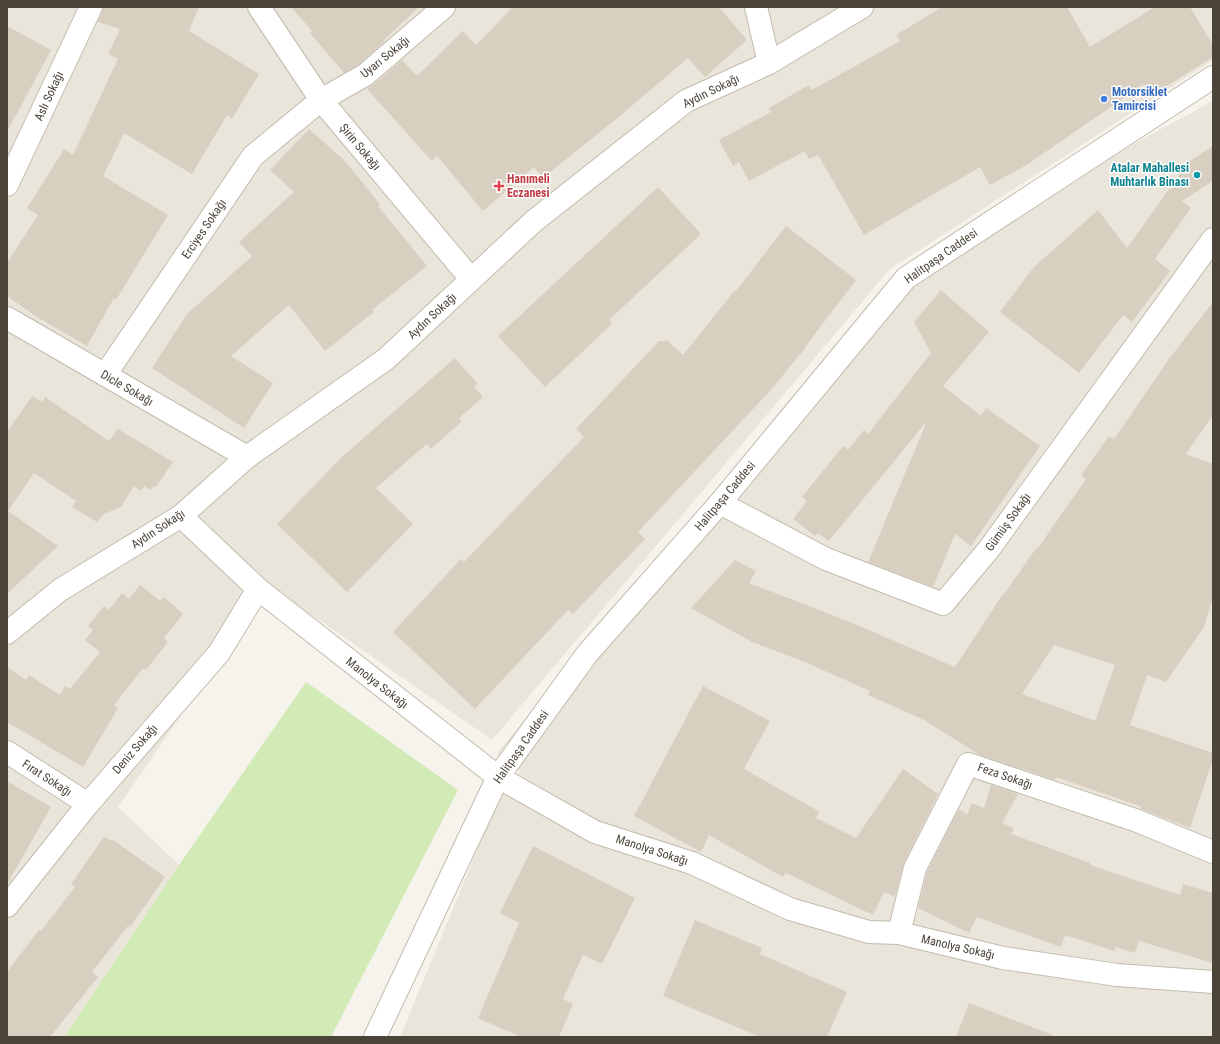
<svg xmlns="http://www.w3.org/2000/svg" width="1220" height="1044" viewBox="0 0 1220 1044" font-family="'Roboto Condensed',sans-serif">
<rect width="100%" height="100%" fill="#f6f3ec"/>
<g fill="#eae5da">
<path d="M 7,7 L 1213,7 L 1213,60 L 890,269 L 492,740 L 270,586 L 118,807 L 179,865 L 64,1037 L 7,1037 Z"/>
<path d="M 1213,101 L 1213,1037 L 400,1037 L 502,790 L 520,771 L 497,753 L 900,271 Z"/>
</g>
<path fill="#d2eab5" d="M 306,682 L 458,790 L 331,1037 L 64,1037 L 179,865 Z"/>
<g fill="#d8cfc1" fill-rule="evenodd">
<path d="M 103,7 L 199,7 L 189,31 L 259,74 L 232,119 L 227,115 L 192,174 L 124,133 L 103,176 L 168,215 L 116,300 L 114,298 L 87,346 L 37,317 L 7,296 L 7,263 L 38,215 L 27,208 L 64,149 L 73,155 L 118,59 L 108,54 L 120,29 L 98,22 L 102,12 Z"/>
<path d="M 291,7 L 419,7 L 384,40 L 385,41 L 358,65 L 344,73 L 310,33 L 312,31 Z"/>
<path d="M 513,7 L 719,7 L 747,40 L 705,77 L 688,58 L 621,115 L 543,178 L 534,167 L 483,211 L 437,156 L 432,161 L 367,89 L 373,85 L 402,60 L 417,76 L 463,31 L 476,45 Z"/>
<path d="M 942,7 L 1067,7 L 1090,47 L 1155,7 L 1190,7 L 1213,45 L 1213,57 L 1151,96 L 1144,84 L 1028,164 L 990,185 L 980,167 L 864,235 L 818,155 L 809,159 L 805,151 L 749,181 L 739,162 L 733,166 L 719,140 L 771,112 L 769,108 L 809,85 L 812,90 L 900,41 L 896,35 Z"/>
<path d="M 7,26 L 51,50 L 7,132 Z"/>
<path d="M 309,129 L 344,160 L 380,204 L 378,206 L 427,266 L 372,310 L 374,312 L 325,351 L 289,305 L 231,356 L 273,383 L 244,428 L 152,368 L 187,314 L 252,256 L 239,242 L 294,192 L 270,170 Z"/>
<path d="M 1213,146 L 1213,181 L 1182,201 L 1191,208 L 1155,259 L 1170,271 L 1132,322 L 1123,315 L 1079,373 L 1000,312 L 1034,267 L 1098,210 L 1127,248 L 1180,174 L 1177,169 Z"/>
<path d="M 658,187 L 701,234 L 609,320 L 612,324 L 545,387 L 498,336 Z"/>
<path d="M 786,226 L 856,280 L 805,347 L 806,347 L 766,396 L 766,395 L 638,532 L 645,539 L 573,614 L 568,610 L 475,709 L 393,632 L 461,559 L 464,562 L 584,437 L 576,429 L 659,341 L 668,341 L 683,355 L 735,290 L 736,291 Z"/>
<path d="M 941,290 L 989,332 L 943,386 L 981,416 L 986,408 L 1040,446 L 971,546 L 955,534 L 933,587 L 868,562 L 927,421 L 829,541 L 818,533 L 815,536 L 793,519 L 807,501 L 802,497 L 843,446 L 848,450 L 864,430 L 868,434 L 931,353 L 914,322 Z"/>
<path d="M 1213,302 L 1213,415 L 1186,454 L 1213,464 L 1213,597 L 1204,627 L 1166,682 L 1147,675 L 1130,725 L 1213,753 L 1213,759 L 1190,828 L 1141,809 L 1142,807 L 1056,777 L 1055,780 L 980,755 L 924,720 L 868,695 L 870,691 L 805,662 L 752,642 L 691,608 L 735,560 L 756,571 L 749,583 L 850,622 L 955,667 L 1003,594 L 1004,594 L 1037,547 L 1038,548 L 1086,479 L 1081,475 L 1109,436 L 1114,439 L 1169,359 ZM 1054,645 L 1115,665 L 1095,721 L 1022,694 Z"/>
<path d="M 455,358 L 478,384 L 474,387 L 483,397 L 459,418 L 462,421 L 431,449 L 427,444 L 376,488 L 413,524 L 347,592 L 277,524 L 343,456 Z"/>
<path d="M 32,396 L 42,402 L 45,397 L 109,441 L 118,429 L 173,462 L 156,487 L 154,486 L 150,490 L 144,486 L 141,491 L 134,486 L 121,507 L 104,514 L 97,522 L 72,507 L 76,501 L 34,473 L 8,511 L 58,546 L 7,594 L 7,432 Z"/>
<path d="M 140,585 L 160,601 L 164,597 L 183,614 L 164,638 L 168,642 L 146,670 L 143,668 L 114,705 L 118,708 L 83,767 L 7,722 L 7,667 L 26,680 L 29,675 L 60,695 L 65,686 L 70,689 L 100,652 L 85,640 L 93,630 L 88,626 L 104,606 L 109,610 L 122,593 L 129,599 Z"/>
<path d="M 703,686 L 770,721 L 744,769 L 820,812 L 816,818 L 856,838 L 903,769 L 938,794 L 904,862 L 895,897 L 884,892 L 873,915 L 786,873 L 783,877 L 709,835 L 701,852 L 634,816 Z"/>
<path d="M 7,781 L 51,807 L 7,884 Z"/>
<path d="M 991,785 L 1018,794 L 1002,823 L 1014,828 L 1011,834 L 1090,863 L 1090,865 L 1180,895 L 1183,884 L 1213,893 L 1213,963 L 1139,941 L 1135,953 L 1116,947 L 1114,951 L 1065,935 L 1061,947 L 977,917 L 969,933 L 918,908 L 927,872 L 959,809 L 967,815 L 972,803 L 984,808 Z"/>
<path d="M 104,837 L 112,841 L 113,840 L 165,877 L 130,927 L 128,926 L 92,972 L 98,977 L 50,1037 L 7,1037 L 7,972 L 39,930 L 41,931 L 75,887 L 71,884 Z"/>
<path d="M 533,846 L 635,898 L 602,964 L 583,955 L 563,999 L 573,1004 L 559,1037 L 521,1037 L 478,1018 L 519,923 L 500,913 Z"/>
<path d="M 695,920 L 762,948 L 760,954 L 847,992 L 827,1037 L 760,1037 L 663,996 Z"/>
<path d="M 969,1003 L 1053,1035 L 1053,1037 L 956,1037 Z"/>
</g>
<g fill="none" stroke-linecap="round" stroke-linejoin="round">
<defs>
<g id="minor">
<path d="M 259,7 L 321,100 L 471,279"/>
<path d="M 756,7 L 769,63"/>
<path d="M 7,185 L 91,7"/>
<path d="M 7,318 L 247,457"/>
<path d="M 105,375 L 253,156 L 321,100 L 365,75 L 444,7"/>
<path d="M 720,503 L 826,559 L 943,604 L 989,549 L 1213,239"/>
<path d="M 181,516 L 258,589 L 498,777 L 595,832 L 692,863 L 790,909 L 869,932 L 899,933 L 1003,958 L 1117,975 L 1213,982"/>
<path d="M 7,633 L 60,590 L 181,516 L 247,457 L 386,359 L 534,221 L 686,101 L 769,63 L 862,7"/>
<path d="M 7,752 L 88,804"/>
<path d="M 7,906 L 88,804 L 219,653 L 258,589"/>
<path d="M 899,933 L 915,868 L 968,764 L 1135,820 L 1213,852"/>
</g>
<path id="tertiary" d="M 375,1037 L 498,777 L 587,654 L 720,503 L 906,278 L 1213,77"/>
</defs>
<use href="#minor" stroke="#c2bbae" stroke-width="24"/>
<use href="#tertiary" stroke="#c2bbae" stroke-width="24"/>
<use href="#minor" stroke="#fff" stroke-width="22"/>
<use href="#tertiary" stroke="#fff" stroke-width="22"/>
</g>
<circle fill="#3f7fe0" stroke="#fff" stroke-width="1.5" cx="1104" cy="99" r="4"/>
<circle fill="#0f9aa8" stroke="#fff" stroke-width="1.5" cx="1197" cy="175" r="4"/>
<path fill="#e0444e" stroke="#fff" stroke-width="1.5" d="M497 180h4v4h4v4h-4v4h-4v-4h-4v-4h4z"/>
<g text-anchor="middle" stroke-width="3" stroke-linejoin="round" paint-order="stroke">
<g font-size="12" fill="#4b4439" stroke="#fff">
<text transform="translate(385 57) rotate(-39)" y="4">Uyarı Sokağı</text>
<text transform="translate(711 91) rotate(-26)" y="4">Aydın Sokağı</text>
<text transform="translate(49 96) rotate(-65)" y="4">Aslı Sokağı</text>
<text transform="translate(360 147) rotate(50)" y="4">Şirin Sokağı</text>
<text transform="translate(204 229) rotate(-56)" y="4">Erciyes Sokağı</text>
<text transform="translate(941 256) rotate(-35)" y="4">Halitpaşa Caddesi</text>
<text transform="translate(432 316) rotate(-43)" y="4">Aydın Sokağı</text>
<text transform="translate(127 388) rotate(30)" y="4">Dicle Sokağı</text>
<text transform="translate(725 496) rotate(-50)" y="4">Halitpaşa Caddesi</text>
<text transform="translate(1008 522) rotate(-54)" y="4">Gümüş Sokağı</text>
<text transform="translate(158 529) rotate(-33)" y="4">Aydın Sokağı</text>
<text transform="translate(377 683) rotate(38)" y="4">Manolya Sokağı</text>
<text transform="translate(521 747) rotate(-55)" y="4">Halitpaşa Caddesi</text>
<text transform="translate(135 749) rotate(-49)" y="4">Deniz Sokağı</text>
<text transform="translate(1005 776) rotate(19)" y="4">Feza Sokağı</text>
<text transform="translate(47 778) rotate(33)" y="4">Fırat Sokağı</text>
<text transform="translate(652 850) rotate(18)" y="4">Manolya Sokağı</text>
<text transform="translate(958 947) rotate(13)" y="4">Manolya Sokağı</text>
</g>
<g font-size="12" font-weight="bold" fill="#366cbe" stroke="#fff" text-anchor="start">
<text x="1112" y="96">Motorsiklet<tspan x="1112" dy="14">Tamircisi</tspan></text>
</g>
<g font-size="12" font-weight="bold" fill="#0d838f" stroke="#fff" text-anchor="end">
<text x="1189" y="172">Atalar Mahallesi<tspan x="1189" dy="14">Muhtarlık Binası</tspan></text>
</g>
<g font-size="12" font-weight="bold" fill="#be3a42" stroke="#fff" text-anchor="start">
<text x="507" y="183">Hanımeli<tspan x="507" dy="14">Eczanesi</tspan></text>
</g>
</g>
<rect width="1220" height="1044" fill="none" stroke="#4b4439" stroke-width="16"/>
</svg>
